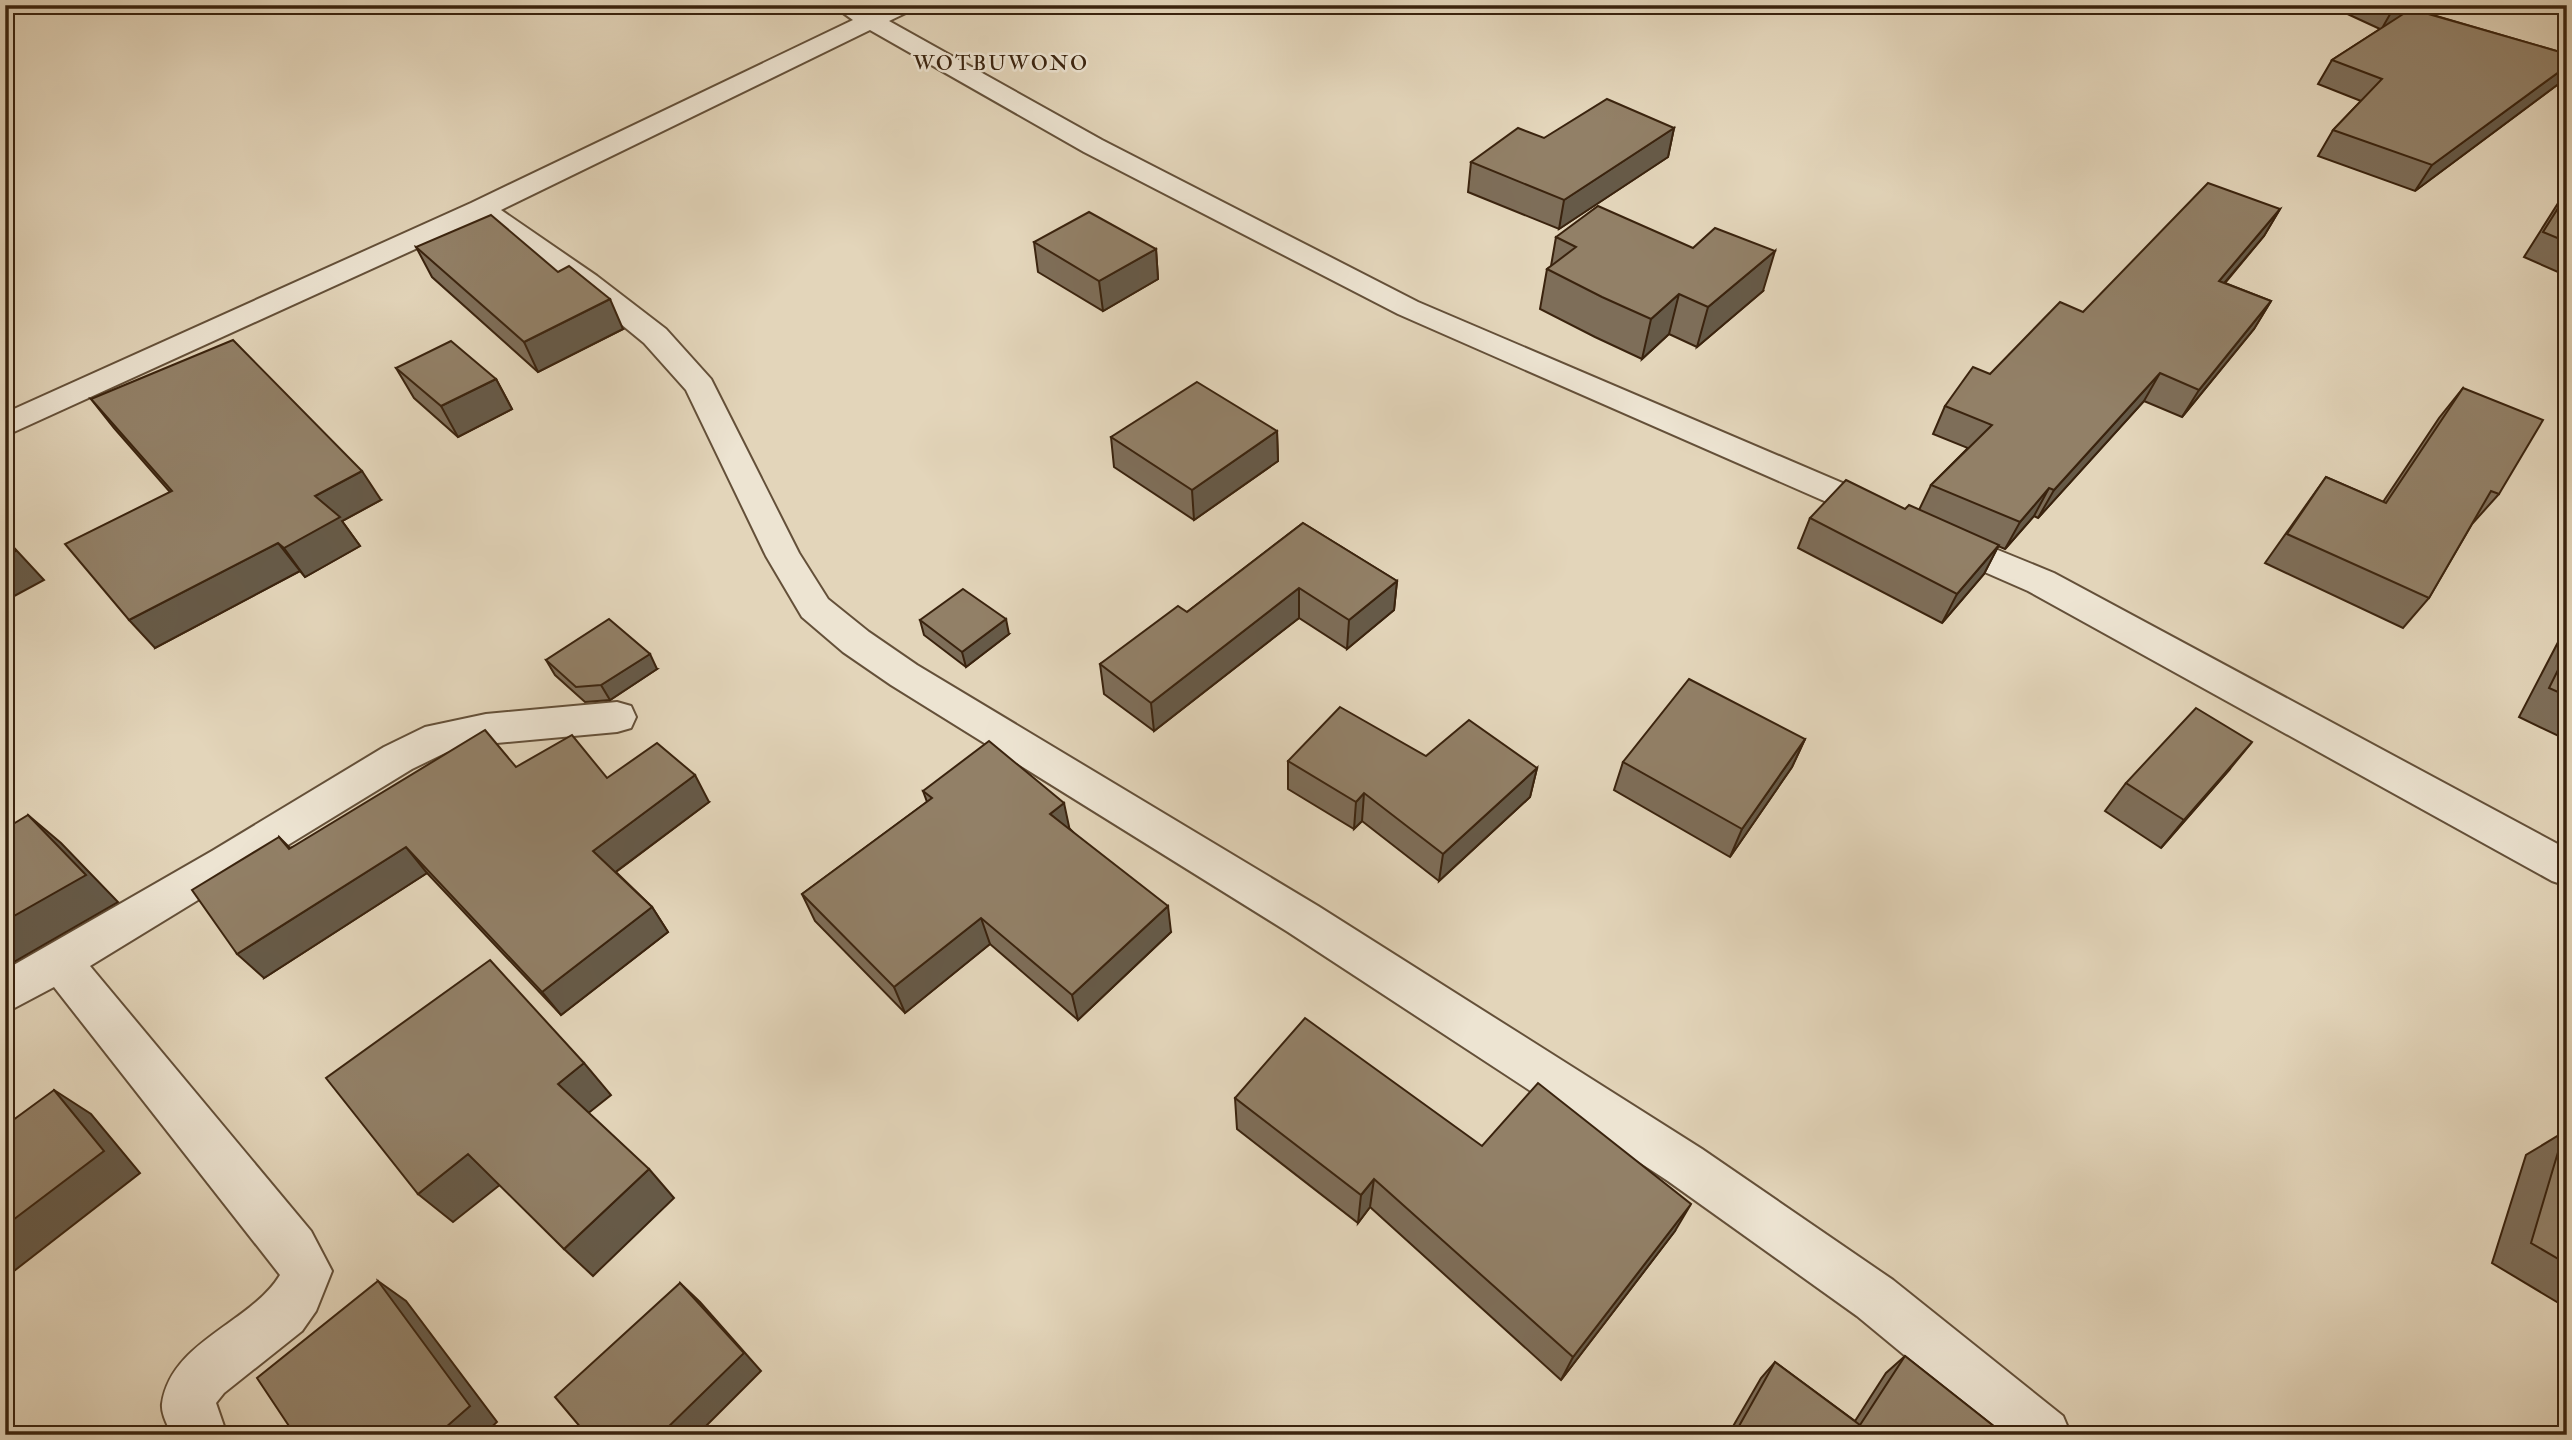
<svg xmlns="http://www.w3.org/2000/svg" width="2572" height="1440" viewBox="0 0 2572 1440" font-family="'IM FELL Double Pica',serif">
<rect width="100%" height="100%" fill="#e3d5ba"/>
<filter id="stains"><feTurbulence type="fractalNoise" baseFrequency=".00286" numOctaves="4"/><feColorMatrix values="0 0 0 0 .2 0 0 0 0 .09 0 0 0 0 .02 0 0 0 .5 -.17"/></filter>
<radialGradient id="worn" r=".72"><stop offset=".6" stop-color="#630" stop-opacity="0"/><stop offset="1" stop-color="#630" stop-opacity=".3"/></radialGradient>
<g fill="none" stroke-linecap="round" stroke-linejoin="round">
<defs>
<g id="street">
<path d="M 832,5 L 860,5 L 872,12 L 885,5 L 915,5 L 912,10 L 889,21 L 1102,140 L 1418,302 L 1894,505 L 1899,513 L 1894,521 L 1882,525 L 1870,521 L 1398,314 L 1084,152 L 870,30 L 501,210 L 597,276 L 666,329 L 711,379 L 799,553 L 828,599 L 869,632 L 917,665 L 1318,906 L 1702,1149 L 1893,1280 L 2063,1416 L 2071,1435 L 2001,1435 L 1857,1316 L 1668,1181 L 1288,932 L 891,685 L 843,652 L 802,617 L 766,556 L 686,390 L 644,343 L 577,288 L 479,220 L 5,436 L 5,413 L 471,203 L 853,20 Z"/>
<path d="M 1944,528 L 2054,573 L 2567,849 L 2567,886 L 2552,881 L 2028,591 L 1932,549 L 1927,540 L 1932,531 Z"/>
<path d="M 617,702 L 631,706 L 636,717 L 631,728 L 617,732 L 486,744 L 447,752 L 412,769 L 90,966 L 311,1231 L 332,1271 L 316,1311 L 302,1331 L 224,1393 L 216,1403 L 227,1435 L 172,1435 C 168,1426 161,1414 162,1404 C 171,1341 250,1324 280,1275 L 54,987 L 5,1013 L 5,970 L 212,851 L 384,747 L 425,727 L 486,714 Z"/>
</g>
</defs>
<use href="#street" stroke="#645039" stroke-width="4"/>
<use href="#street" fill="#ede4d2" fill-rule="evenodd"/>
</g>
<g fill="#7e6e59" stroke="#3a230e" stroke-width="2">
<path d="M 2328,5 L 2449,5 L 2426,13 L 2567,54 L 2567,73 L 2561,82 L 2415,191 L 2318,156 L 2333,130 L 2361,101 L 2318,84 L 2332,60 L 2380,29 Z"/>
<path d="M 1674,128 L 1668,157 L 1559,229 L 1468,192 L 1471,162 L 1544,138 Z"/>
<path d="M 2567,189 L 2567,276 L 2524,257 Z"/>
<path d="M 2280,209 L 2264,236 L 2225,283 L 2271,301 L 2254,329 L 2182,417 L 2144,401 L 2038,518 L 2034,516 L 2005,549 L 1998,546 L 1984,574 L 1942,623 L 1798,548 L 1810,518 L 1905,509 L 1919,510 L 1931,485 L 1968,448 L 1933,434 L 1945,406 L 1990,374 L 2083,312 Z"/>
<path d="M 1556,237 L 1763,291 L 1697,347 L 1669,334 L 1642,359 L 1595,337 L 1540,309 L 1547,269 L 1551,266 Z"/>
<path d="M 1034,242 L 1156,249 L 1158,279 L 1103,311 L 1038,272 Z"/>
<path d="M 416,247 L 623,329 L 538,372 L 432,277 Z"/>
<path d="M 396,368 L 496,379 L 512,409 L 458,437 L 414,398 Z"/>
<path d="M 2463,388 L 2499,494 L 2472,524 L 2429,598 L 2403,628 L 2265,563 L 2326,477 L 2383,502 L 2439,418 Z"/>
<path d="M 91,399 L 381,500 L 342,521 L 360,546 L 305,577 L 300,571 L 155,648 L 170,492 L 114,428 Z"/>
<path d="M 1277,431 L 1278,461 L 1194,520 L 1114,467 L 1111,437 Z"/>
<path d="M 1303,523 L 1397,581 L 1394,610 L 1347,649 L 1299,618 L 1154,731 L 1104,694 L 1100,664 L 1187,612 Z"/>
<path d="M 920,620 L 1009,634 L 966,667 L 924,635 Z"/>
<path d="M 2567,625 L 2567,740 L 2519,717 Z"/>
<path d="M 546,660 L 657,669 L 610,700 L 585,702 L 555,675 Z"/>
<path d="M 1805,739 L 1792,767 L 1730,857 L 1614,790 L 1623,762 Z"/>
<path d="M 1426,756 L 1537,768 L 1530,797 L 1439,881 L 1362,821 L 1354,829 L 1288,789 L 1288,761 Z"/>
<path d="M 516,767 L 607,778 L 709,802 L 616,872 L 652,907 L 668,932 L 561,1015 L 427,873 L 264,978 L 279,837 L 290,848 Z"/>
<path d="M 2229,770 L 2161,848 L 2105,811 L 2126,783 Z"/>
<path d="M 923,791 L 1070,829 L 1171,932 L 1078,1020 L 990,944 L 905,1013 L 815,921 L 802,894 L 927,802 Z"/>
<path d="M 1235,1098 L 1482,1146 L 1675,1231 L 1561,1380 L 1370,1207 L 1358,1223 L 1237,1129 Z"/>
<path d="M 2564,1132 L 2567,1134 L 2567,1308 L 2492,1263 L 2526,1155 Z"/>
<path d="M 1905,1356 L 2005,1435 L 1728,1435 L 1761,1378 L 1775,1362 L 1855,1421 L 1886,1373 Z"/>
</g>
<g fill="#665a48" stroke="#3a230e" stroke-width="2">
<path d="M 2403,5 L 2449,5 L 2381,30 L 2393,9 Z"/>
<path d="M 2567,66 L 2567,73 L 2561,82 L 2415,191 L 2432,165 Z"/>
<path d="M 1674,128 L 1668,157 L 1559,229 L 1564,200 Z"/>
<path d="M 2280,209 L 2264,236 L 2203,308 L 2219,281 Z"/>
<path d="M 1156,249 L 1158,279 L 1103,311 L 1099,281 Z"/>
<path d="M 1775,251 L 1763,291 L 1697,347 L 1708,307 Z"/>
<path d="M 1679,294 L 1669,334 L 1642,359 L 1651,319 Z"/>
<path d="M 610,299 L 623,329 L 538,372 L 524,342 Z"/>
<path d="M 2271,301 L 2254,329 L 2182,417 L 2199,390 Z"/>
<path d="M 2160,373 L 2144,401 L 2038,518 L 2054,490 Z"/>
<path d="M 496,379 L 512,409 L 458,437 L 441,406 Z"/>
<path d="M 1277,431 L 1278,461 L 1194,520 L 1192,490 Z"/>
<path d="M 362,471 L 381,500 L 342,521 L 360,546 L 305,577 L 284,548 L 315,496 Z"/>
<path d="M 2049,488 L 2034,516 L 2005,549 L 2020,522 Z"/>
<path d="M 5,538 L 44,580 L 5,601 Z"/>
<path d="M 278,543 L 300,571 L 155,648 L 129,620 Z"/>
<path d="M 1999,545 L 1984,574 L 1942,623 L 1957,594 Z"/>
<path d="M 1397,581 L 1394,610 L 1347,649 L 1349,620 Z"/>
<path d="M 1299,588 L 1299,618 L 1154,731 L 1151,703 Z"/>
<path d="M 1006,619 L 1009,634 L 966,667 L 962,652 Z"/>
<path d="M 650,654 L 657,669 L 610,700 L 601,685 Z"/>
<path d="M 1805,739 L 1792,767 L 1730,857 L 1742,829 Z"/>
<path d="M 2252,742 L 2229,770 L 2161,848 L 2184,820 Z"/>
<path d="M 1537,768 L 1530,797 L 1439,881 L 1443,854 Z"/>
<path d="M 695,775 L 709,802 L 610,876 L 593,851 Z"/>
<path d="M 1364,793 L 1362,821 L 1354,829 L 1356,802 Z"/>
<path d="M 1064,803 L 1070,831 L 1050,814 Z"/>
<path d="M 28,815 L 61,843 L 118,902 L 5,967 L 5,921 Z"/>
<path d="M 406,847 L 427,873 L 264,978 L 237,954 Z"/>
<path d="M 1168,906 L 1171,932 L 1078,1020 L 1072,995 Z"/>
<path d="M 652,907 L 668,932 L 561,1015 L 542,992 Z"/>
<path d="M 981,918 L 990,944 L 905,1013 L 894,987 Z"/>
<path d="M 584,1063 L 611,1095 L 586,1115 L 558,1084 Z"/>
<path d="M 54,1090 L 91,1114 L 140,1173 L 5,1278 L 5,1226 Z"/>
<path d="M 468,1154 L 501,1184 L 453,1222 L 418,1194 Z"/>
<path d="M 649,1169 L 674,1198 L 593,1276 L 564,1249 Z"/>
<path d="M 1374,1179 L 1370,1207 L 1358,1223 L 1361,1195 Z"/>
<path d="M 1691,1204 L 1675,1231 L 1561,1380 L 1573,1357 Z"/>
<path d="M 378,1281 L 406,1301 L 497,1422 L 483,1435 L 437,1435 Z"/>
<path d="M 680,1283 L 700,1302 L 761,1371 L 697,1435 L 660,1435 Z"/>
</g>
<g fill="#928067" stroke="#3a230e" stroke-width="2">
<path d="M 2385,5 L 2403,5 L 2393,9 Z"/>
<path d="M 2411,9 L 2567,54 L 2567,66 L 2432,165 L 2333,130 L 2382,79 L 2332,60 Z"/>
<path d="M 1607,99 L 1674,128 L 1564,200 L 1471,162 L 1518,128 L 1544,138 Z"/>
<path d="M 2208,183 L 2280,209 L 2219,281 L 2271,301 L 2199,390 L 2160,373 L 2054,490 L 2049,488 L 2020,522 L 1931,485 L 1992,425 L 1945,406 L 1973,367 L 1990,374 L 2060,302 L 2083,312 Z"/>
<path d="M 2567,194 L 2567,242 L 2543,232 Z"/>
<path d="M 1598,206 L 1693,248 L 1715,228 L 1775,251 L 1708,307 L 1679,294 L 1651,319 L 1602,297 L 1547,269 L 1576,247 L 1556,237 Z"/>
<path d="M 1089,212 L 1156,249 L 1099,281 L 1034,242 Z"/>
<path d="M 491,215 L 558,272 L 569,266 L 610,299 L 524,342 L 416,247 Z"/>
<path d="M 233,340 L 362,471 L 315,496 L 340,517 L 284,548 L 278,543 L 129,620 L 65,544 L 172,491 L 91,399 Z"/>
<path d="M 451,341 L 496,379 L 441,406 L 396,368 Z"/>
<path d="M 1197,382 L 1277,431 L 1192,490 L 1111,437 Z"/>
<path d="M 2463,388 L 2543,420 L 2499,494 L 2491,491 L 2429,598 L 2287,534 L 2326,477 L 2386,503 Z"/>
<path d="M 1846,480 L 1905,509 L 1909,505 L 1999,545 L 1957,594 L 1810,518 Z"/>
<path d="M 1303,523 L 1397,581 L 1349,620 L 1299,588 L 1151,703 L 1100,664 L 1178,606 L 1187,612 Z"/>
<path d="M 5,539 L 16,551 L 5,556 Z"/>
<path d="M 963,589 L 1006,619 L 962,652 L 920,620 Z"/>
<path d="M 609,619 L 650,654 L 601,685 L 576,687 L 546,660 Z"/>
<path d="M 2567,652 L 2567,696 L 2549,688 Z"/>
<path d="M 1689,679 L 1805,739 L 1742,829 L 1623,762 Z"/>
<path d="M 1340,707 L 1426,756 L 1469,720 L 1537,768 L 1443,854 L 1364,793 L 1356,802 L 1288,761 Z"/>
<path d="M 2196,708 L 2252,742 L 2184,820 L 2126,783 Z"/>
<path d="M 485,730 L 516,767 L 572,735 L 607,778 L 657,743 L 695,775 L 593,851 L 652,907 L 542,992 L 406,847 L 237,954 L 192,890 L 279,837 L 289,849 Z"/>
<path d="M 989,741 L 1064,803 L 1050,814 L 1168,906 L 1072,995 L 981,918 L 894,987 L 802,894 L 932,798 L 923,791 Z"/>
<path d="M 28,815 L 86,875 L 5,921 L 5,829 Z"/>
<path d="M 490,960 L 584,1063 L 558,1084 L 649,1169 L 564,1249 L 468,1154 L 418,1194 L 326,1078 Z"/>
<path d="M 1305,1018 L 1482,1146 L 1538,1083 L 1691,1204 L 1573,1357 L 1374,1179 L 1361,1195 L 1235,1098 Z"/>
<path d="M 54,1090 L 104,1151 L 5,1226 L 5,1126 Z"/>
<path d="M 2564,1132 L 2567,1134 L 2567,1264 L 2531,1243 Z"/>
<path d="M 378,1281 L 470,1406 L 437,1435 L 295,1435 L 257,1378 Z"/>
<path d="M 680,1283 L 744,1353 L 660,1435 L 587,1435 L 555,1397 Z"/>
<path d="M 1905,1356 L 2005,1435 L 1734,1435 L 1775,1362 L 1860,1425 Z"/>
</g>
<g text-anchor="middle" stroke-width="5" stroke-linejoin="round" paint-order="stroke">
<g font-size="21" letter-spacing="2" fill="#3a230e" stroke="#ede4d2">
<text x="1001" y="70">WOTBUWONO</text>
</g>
</g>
<rect width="2572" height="1440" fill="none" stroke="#e3d5ba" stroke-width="28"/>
<rect x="7" y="7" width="2558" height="1426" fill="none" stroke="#3a230e" stroke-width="3.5"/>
<rect x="14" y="14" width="2544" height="1412" fill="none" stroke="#3a230e" stroke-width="2"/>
<rect width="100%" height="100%" filter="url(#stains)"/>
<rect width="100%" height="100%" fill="url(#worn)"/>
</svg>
